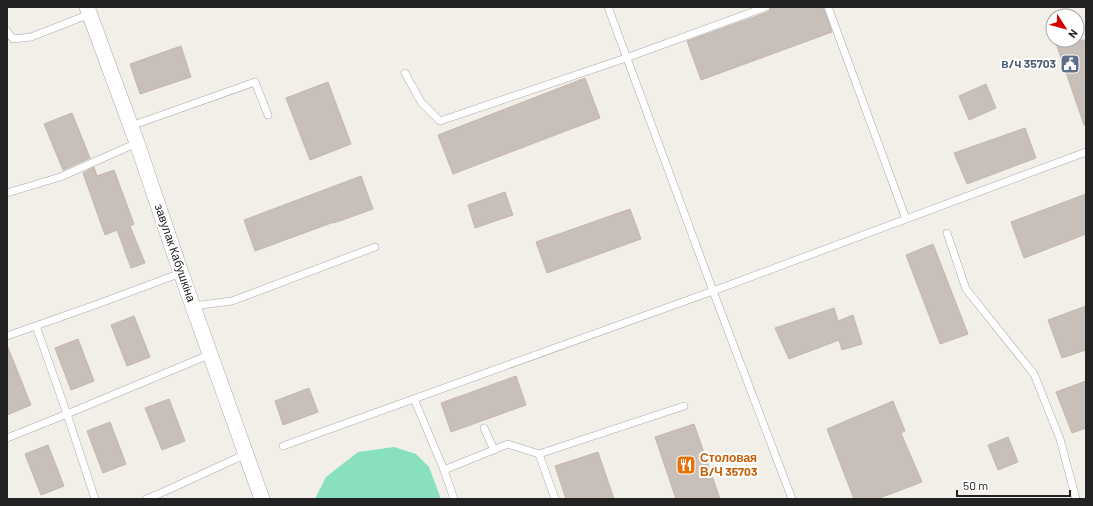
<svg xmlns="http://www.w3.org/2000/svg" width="1093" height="506" viewBox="0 0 1093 506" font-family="Barlow,sans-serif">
<rect width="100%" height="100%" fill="#f2efe9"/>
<path fill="#88e0be" d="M 394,447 L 416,454 L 429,467 L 441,499 L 315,499 L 326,477 L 358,452 Z"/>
<g fill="#c7bfb8" stroke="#c4b6ab">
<path d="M 773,7 L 823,7 L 832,32 L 701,80 L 687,41 L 768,12 L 771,8 Z"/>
<path d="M 1055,40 L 1086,40 L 1086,125 L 1084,125 Z"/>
<path d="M 181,46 L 191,77 L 140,94 L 130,64 Z"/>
<path d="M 585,78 L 600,118 L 453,174 L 438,135 Z"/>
<path d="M 328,82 L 351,144 L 310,160 L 286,98 Z"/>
<path d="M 986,84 L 996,108 L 969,120 L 959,96 Z"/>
<path d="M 72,113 L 90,158 L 63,170 L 44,124 Z"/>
<path d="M 1025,128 L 1036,158 L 967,184 L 954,153 Z"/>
<path d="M 94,167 L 97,176 L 114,170 L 134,224 L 130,226 L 145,263 L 131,268 L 117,230 L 105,235 L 83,173 Z"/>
<path d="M 361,176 L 373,209 L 334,223 L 334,222 L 255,251 L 244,220 Z"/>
<path d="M 505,192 L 513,215 L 475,228 L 468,205 Z"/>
<path d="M 1086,194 L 1086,234 L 1024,258 L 1011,222 Z"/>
<path d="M 630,209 L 641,239 L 547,273 L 536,242 Z"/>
<path d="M 933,244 L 968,334 L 940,344 L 906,255 Z"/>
<path d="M 1086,306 L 1086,350 L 1062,358 L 1048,320 Z"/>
<path d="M 834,308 L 838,321 L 853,315 L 862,344 L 842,350 L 839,340 L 789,359 L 775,328 Z"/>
<path d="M 134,316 L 150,357 L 127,366 L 111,325 Z"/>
<path d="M 78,339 L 94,381 L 71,390 L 55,348 Z"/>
<path d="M 7,345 L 31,405 L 7,415 Z"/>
<path d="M 516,376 L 526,405 L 451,432 L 441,403 Z"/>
<path d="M 1086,381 L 1086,428 L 1072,433 L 1056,392 Z"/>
<path d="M 309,388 L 318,412 L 283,425 L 275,401 Z"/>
<path d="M 169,399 L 185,441 L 162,450 L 145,408 Z"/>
<path d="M 893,401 L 905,431 L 901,433 L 922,482 L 877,499 L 854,499 L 827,429 Z"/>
<path d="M 110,422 L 126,464 L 103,473 L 87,431 Z"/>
<path d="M 694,424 L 720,499 L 676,499 L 655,437 Z"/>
<path d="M 1008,437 L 1018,462 L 998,470 L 988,445 Z"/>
<path d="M 48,445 L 64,486 L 41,495 L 25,454 Z"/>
<path d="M 598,452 L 614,499 L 566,499 L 555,466 Z"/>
</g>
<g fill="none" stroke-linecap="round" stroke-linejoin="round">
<defs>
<g id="lane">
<path d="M 608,7 L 713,291 L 792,499"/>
<path d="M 828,7 L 906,219"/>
<path d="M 7,31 L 13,39 L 31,37 L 90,14"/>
<path d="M 405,73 L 421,102 L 440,121 L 626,58 L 766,7"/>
<path d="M 131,126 L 255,82 L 268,115"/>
<path d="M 7,193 L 60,177 L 137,143"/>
<path d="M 947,233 L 966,289 L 1034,374 L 1060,439 L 1076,499"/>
<path d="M 193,306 L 232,301 L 375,247"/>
<path d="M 36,326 L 67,414 L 95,499"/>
<path d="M 7,336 L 95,305 L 181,273"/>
<path d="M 414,399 L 444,470 L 454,499"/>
<path d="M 484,428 L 494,450"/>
<path d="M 7,438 L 67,414 L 211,354"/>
<path d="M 283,446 L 713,291 L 1086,152"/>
<path d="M 539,454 L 555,499"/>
<path d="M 444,470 L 508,444 L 539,454 L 684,406"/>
<path d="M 146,499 L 161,493 L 246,454"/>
</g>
<path id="street" d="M 87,7 L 137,143 L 181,273 L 262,499"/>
</defs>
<use href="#lane" stroke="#a9a9a9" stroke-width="8"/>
<use href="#street" stroke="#a9a9a9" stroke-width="16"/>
<use href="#lane" stroke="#fff" stroke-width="7"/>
<use href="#street" stroke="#fff" stroke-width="15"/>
</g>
<defs>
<symbol id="civic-square" viewBox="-11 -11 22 22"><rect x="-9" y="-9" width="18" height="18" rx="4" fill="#5c6f8a" stroke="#fff"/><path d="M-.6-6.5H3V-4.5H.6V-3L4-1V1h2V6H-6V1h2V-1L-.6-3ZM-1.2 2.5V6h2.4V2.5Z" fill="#fff"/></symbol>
<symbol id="restaurant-square" viewBox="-11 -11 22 22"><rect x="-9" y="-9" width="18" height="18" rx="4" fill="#e8710a" stroke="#fff"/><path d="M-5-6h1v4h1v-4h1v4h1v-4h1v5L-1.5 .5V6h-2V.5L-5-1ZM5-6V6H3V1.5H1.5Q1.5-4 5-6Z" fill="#fff"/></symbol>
</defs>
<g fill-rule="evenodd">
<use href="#civic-square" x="1059" y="53" width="22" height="22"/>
<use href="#restaurant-square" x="675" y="454" width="22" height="22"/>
</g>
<g text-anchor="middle" stroke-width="4" stroke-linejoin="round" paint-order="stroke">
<g font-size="12" font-weight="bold" fill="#4e5e75" stroke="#fff" text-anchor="end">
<text x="1056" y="68">в/ч 35703</text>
</g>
<g font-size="12" fill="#222" stroke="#fff">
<text transform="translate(175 253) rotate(71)" y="4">завулак Кабушкіна</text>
</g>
<g font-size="12" font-weight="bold" fill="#c56008" stroke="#fff" text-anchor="start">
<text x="700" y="462">Столовая<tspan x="700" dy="14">В/Ч 35703</tspan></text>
</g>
</g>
<rect width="1093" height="506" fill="none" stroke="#222222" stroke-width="16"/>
<g transform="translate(1065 28) rotate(126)"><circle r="19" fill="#ffffff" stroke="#a7a7a7"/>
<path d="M0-3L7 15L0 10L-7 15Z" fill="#d40000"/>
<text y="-6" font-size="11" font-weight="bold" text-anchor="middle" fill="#222222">N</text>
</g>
<path d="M957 490v6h113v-6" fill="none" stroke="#222222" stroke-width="2"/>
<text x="963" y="490" font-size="12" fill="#222222" stroke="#ffffff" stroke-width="3" paint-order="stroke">50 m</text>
</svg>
